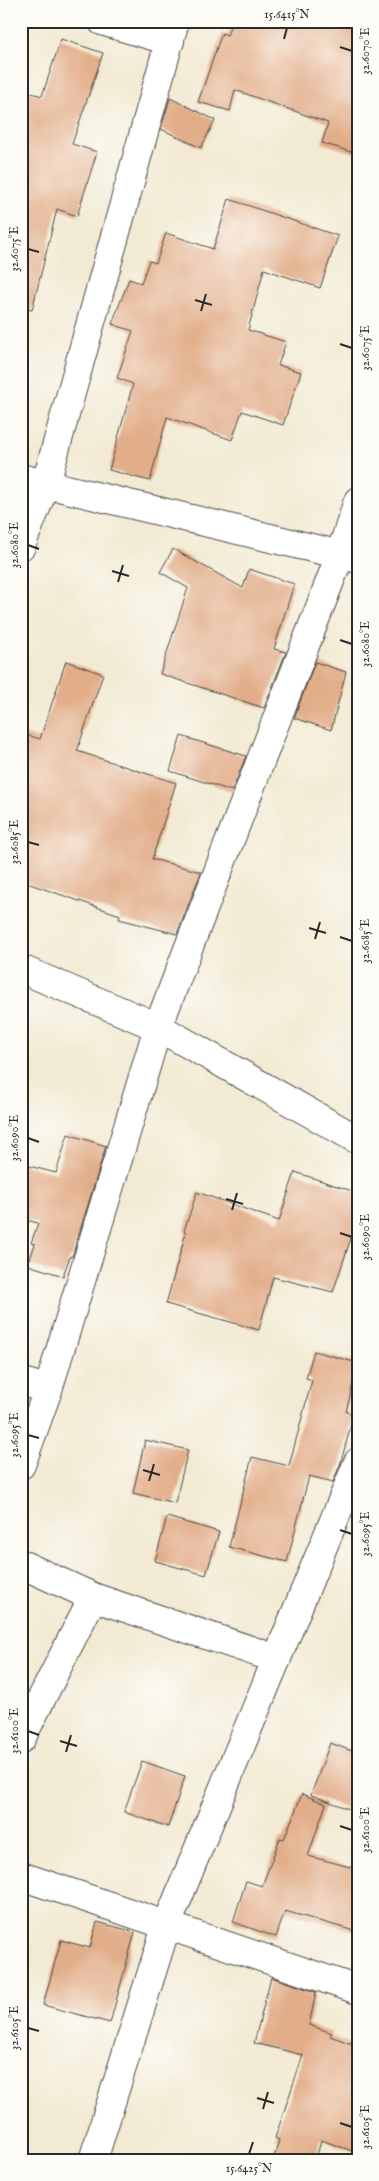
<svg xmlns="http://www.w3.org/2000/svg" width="379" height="2181" viewBox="0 0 379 2181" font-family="'IM FELL English',serif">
<rect width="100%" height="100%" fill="#fdfcf7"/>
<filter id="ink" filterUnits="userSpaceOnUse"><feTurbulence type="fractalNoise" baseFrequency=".02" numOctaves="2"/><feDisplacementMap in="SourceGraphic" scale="10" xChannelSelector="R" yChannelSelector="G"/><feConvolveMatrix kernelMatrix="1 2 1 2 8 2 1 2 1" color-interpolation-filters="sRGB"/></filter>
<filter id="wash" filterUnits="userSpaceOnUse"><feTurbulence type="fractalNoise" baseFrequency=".0096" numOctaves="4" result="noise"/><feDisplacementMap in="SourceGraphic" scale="20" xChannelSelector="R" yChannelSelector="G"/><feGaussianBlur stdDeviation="1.12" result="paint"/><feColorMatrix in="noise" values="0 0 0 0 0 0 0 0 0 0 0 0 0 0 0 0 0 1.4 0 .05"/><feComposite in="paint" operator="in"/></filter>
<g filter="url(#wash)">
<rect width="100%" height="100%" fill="#f2ead3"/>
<g id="blocks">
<g fill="#e2ad89">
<path d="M 232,21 L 358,21 L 358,154 L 322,143 L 328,123 L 235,90 L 230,111 L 198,102 L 222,33 L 227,35 Z"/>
<path d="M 61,39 L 103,53 L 72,144 L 97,152 L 77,216 L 57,209 L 32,310 L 21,309 L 21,90 L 42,96 Z"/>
<path d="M 170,98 L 215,120 L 201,148 L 161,129 Z"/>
<path d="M 229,199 L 338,236 L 320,288 L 264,269 L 248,330 L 286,342 L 278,365 L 301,372 L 283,425 L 242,411 L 232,440 L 167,417 L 150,481 L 109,470 L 133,384 L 117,378 L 133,331 L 112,324 L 129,279 L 141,283 L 149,261 L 156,263 L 166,233 L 213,249 Z"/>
<path d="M 173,549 L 243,588 L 249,569 L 294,584 L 274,649 L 286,652 L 264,708 L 160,674 L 188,588 L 160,572 Z"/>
<path d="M 66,661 L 103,674 L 77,751 L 176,783 L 152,859 L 201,872 L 177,934 L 119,919 L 120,915 L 21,881 L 21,733 L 40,739 Z"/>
<path d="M 315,662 L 346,672 L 331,730 L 294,718 Z"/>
<path d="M 181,736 L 246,756 L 232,791 L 170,771 Z"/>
<path d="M 68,1134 L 106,1146 L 72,1257 L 70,1256 L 63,1276 L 28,1265 L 35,1244 L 31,1243 L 38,1223 L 21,1219 L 21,1164 L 56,1173 Z"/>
<path d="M 295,1172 L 358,1193 L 358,1217 L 333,1292 L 273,1277 L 259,1330 L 166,1304 L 186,1232 L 184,1231 L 197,1192 L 279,1221 Z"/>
<path d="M 314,1351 L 358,1363 L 346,1412 L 354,1414 L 340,1465 L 333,1482 L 309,1476 L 287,1562 L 229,1547 L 252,1457 L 289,1466 L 312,1380 L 306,1378 Z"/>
<path d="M 145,1440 L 188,1450 L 175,1503 L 133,1493 Z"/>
<path d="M 167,1517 L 219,1532 L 206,1575 L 155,1561 Z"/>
<path d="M 330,1743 L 358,1753 L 358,1794 L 352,1810 L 311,1795 Z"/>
<path d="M 142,1761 L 185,1776 L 168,1827 L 124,1812 Z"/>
<path d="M 302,1794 L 326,1804 L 308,1856 L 358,1869 L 358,1932 L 285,1911 L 276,1937 L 233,1922 L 246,1881 L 262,1886 L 280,1838 L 284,1839 Z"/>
<path d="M 97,1922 L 135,1932 L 110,2023 L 43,2005 L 61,1940 L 90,1948 Z"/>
<path d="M 271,1977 L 316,1992 L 309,2025 L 332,2033 L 330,2036 L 358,2046 L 358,2153 L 321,2140 L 316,2160 L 273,2160 L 279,2140 L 275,2138 L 303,2055 L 254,2043 Z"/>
</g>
</g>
</g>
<g filter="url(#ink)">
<use href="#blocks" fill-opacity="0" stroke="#494844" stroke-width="1"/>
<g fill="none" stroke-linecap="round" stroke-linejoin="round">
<defs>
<g id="minor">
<path d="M 102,21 L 170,41"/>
<path d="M 21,478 L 358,559"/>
<path d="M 21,546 L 46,483 L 175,21"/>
<path d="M 21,969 L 158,1027 L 358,1140"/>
<path d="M 21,1381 L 48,1390"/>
<path d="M 21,1465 L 48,1390 L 158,1027 L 340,555 L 358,501"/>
<path d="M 21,1564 L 93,1597 L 21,1739"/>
<path d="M 93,1597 L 277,1659"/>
<path d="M 21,1876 L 358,1990"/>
<path d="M 93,2160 L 166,1927 L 358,1462"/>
</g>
</defs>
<use href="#minor" stroke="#494844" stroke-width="30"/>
<use href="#minor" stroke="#fff" stroke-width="28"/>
</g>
</g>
<path fill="none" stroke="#2b2b2b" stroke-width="2" d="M 284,39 L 287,28M 340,47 L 352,51M 28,249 L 39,252M 195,300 L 212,305M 201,311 L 206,294M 340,344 L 352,348M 28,545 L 39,549M 112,571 L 129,576M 118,582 L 123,565M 340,640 L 352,644M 28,842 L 39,845M 309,928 L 326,933M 340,937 L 352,941M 315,939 L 320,922M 28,1138 L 39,1142M 226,1199 L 243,1204M 232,1210 L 237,1193M 340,1233 L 352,1237M 28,1435 L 39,1438M 143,1470 L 160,1475M 149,1481 L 154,1464M 340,1530 L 352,1534M 28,1731 L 39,1735M 60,1741 L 77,1746M 66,1752 L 71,1735M 340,1826 L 352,1830M 28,2028 L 39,2031M 257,2098 L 274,2103M 263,2109 L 268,2092M 340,2123 L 352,2127M 249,2154 L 253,2142"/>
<rect width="379" height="2181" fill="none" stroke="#fdfcf7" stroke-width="55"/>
<rect x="28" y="28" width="324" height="2126" fill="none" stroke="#2b2b2b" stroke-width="2"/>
<g font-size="12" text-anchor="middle" fill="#2b2b2b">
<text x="287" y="18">15.6415°N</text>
<text transform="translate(365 51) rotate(-90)" y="4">32.6070°E</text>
<text transform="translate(14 249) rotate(-90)" y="4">32.6075°E</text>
<text transform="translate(365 348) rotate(-90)" y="4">32.6075°E</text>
<text transform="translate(14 545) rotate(-90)" y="4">32.6080°E</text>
<text transform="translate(365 644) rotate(-90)" y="4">32.6080°E</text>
<text transform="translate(14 842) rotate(-90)" y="4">32.6085°E</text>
<text transform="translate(365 941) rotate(-90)" y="4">32.6085°E</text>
<text transform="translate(14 1138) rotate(-90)" y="4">32.6090°E</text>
<text transform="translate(365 1237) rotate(-90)" y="4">32.6090°E</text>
<text transform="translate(14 1435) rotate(-90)" y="4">32.6095°E</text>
<text transform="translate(365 1534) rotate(-90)" y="4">32.6095°E</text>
<text transform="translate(14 1731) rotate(-90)" y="4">32.6100°E</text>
<text transform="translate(365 1830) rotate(-90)" y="4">32.6100°E</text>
<text transform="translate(14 2028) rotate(-90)" y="4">32.6105°E</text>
<text transform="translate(365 2127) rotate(-90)" y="4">32.6105°E</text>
<text x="249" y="2172">15.6425°N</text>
</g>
</svg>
